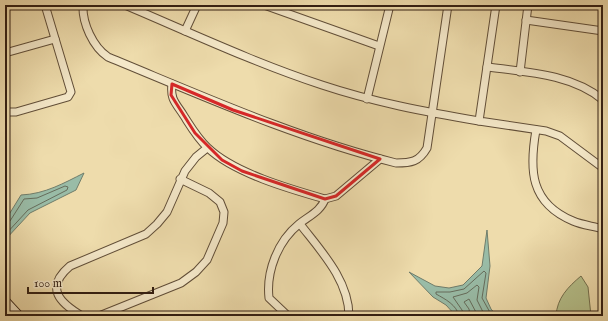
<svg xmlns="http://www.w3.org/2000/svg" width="608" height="321" viewBox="0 0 608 321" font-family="'IM FELL English',serif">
<rect width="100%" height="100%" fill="#eedcac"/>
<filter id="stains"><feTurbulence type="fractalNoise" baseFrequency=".005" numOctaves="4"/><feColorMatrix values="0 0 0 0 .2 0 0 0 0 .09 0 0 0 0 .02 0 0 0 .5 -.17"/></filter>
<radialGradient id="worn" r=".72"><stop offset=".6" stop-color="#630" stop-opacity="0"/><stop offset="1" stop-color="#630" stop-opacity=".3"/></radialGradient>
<path fill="#b6c18c" stroke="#74704f" d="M 581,276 L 588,287 L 591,316 L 556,316 C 557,298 568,287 581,276 Z"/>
<g fill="#99bca7" stroke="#707d6b">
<path d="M 84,173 L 76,190 L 30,213 L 5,240 L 5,221 L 21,195 C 45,194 64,183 84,173 Z"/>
<path d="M 487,230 L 490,266 L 486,298 L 491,309 L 497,316 L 456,316 L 446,305 L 433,297 L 409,272 L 435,286 L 449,288 L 463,285 L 482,266 Z"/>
</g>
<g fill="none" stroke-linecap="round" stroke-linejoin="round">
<g stroke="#666d5c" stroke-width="1">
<path d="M 5,222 L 10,221 L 24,199 L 37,198 L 65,186 L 68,187 L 67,190 L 28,210 L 5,235"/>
<path d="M 459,316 C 457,305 445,299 436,294 L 436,292 L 450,292 L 464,289 L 484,271 L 486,273 L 482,298 L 492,316"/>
<path d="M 464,316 L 462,310 L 453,297 L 467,293 L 477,285 L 479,287 L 477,300 L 485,316"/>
<path d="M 470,316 L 469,309 L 464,302 L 469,299 L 478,316"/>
</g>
<defs>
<g id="street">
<path d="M 83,5 C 82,23 93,47 108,57 C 203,96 296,138 396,163 C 411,163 419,162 427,148 L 448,5"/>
<path d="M 125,5 C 191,33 255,63 322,85 C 373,102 426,112 479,121"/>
<path d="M 264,5 L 379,46"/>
<path d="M 496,5 L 479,121 L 546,131 L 560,136 L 603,168"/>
<path d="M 526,20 L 603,31"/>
<path d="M 185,31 L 197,5"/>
<path d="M 5,53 L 55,39"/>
<path d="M 487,67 C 526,72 572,74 603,100"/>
<path d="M 520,72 L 528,5"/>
<path d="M 172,84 C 170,100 176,103 184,116 C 191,127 198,139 208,148 C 234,173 290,189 325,199 L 336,196 L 380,159"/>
<path d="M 367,99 L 390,5"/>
<path d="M 5,112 L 16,112 L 68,97 L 71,92 L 45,5"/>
<path d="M 536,130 C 529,170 530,203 573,221 C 582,225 593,226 603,229"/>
<path d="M 300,224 C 320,250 349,280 349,316"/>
<path d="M 82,316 C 60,303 44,288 70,266 L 146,234 L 157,224 L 167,212 L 185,171 L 196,157 L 207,148"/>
<path d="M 99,316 L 181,283 L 196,272 L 207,260 L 223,223 L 224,212 L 220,202 L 209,193 L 180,179"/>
<path d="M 288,316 L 269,298 C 266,271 278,241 299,224 C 309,216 321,211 325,199"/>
</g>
<path id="secondary" d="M 5,302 L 18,316"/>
</defs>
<use href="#street" stroke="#614e38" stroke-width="9"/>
<use href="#secondary" stroke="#321e12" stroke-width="12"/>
<use href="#street" stroke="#f4e8c9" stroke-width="7"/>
<use href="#secondary" stroke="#f4e8c9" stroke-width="10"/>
</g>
<path fill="none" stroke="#d62828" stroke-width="3" stroke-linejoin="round" d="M 172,84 L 233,110 L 380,159 L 336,196 L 325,199 L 242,171 L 222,160 L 195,133 L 171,95 Z"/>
<rect width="608" height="321" fill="none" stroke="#eedcac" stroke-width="20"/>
<rect x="6" y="6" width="596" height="309" fill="none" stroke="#321e12" stroke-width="2"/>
<rect x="10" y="10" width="588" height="301" fill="none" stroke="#321e12"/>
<path d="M28 287v6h125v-6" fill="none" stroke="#321e12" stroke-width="2"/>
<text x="34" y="287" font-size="12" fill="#321e12" stroke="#f4e8c9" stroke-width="3" paint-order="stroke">100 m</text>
<rect width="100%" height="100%" filter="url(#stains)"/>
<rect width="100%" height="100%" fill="url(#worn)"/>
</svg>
